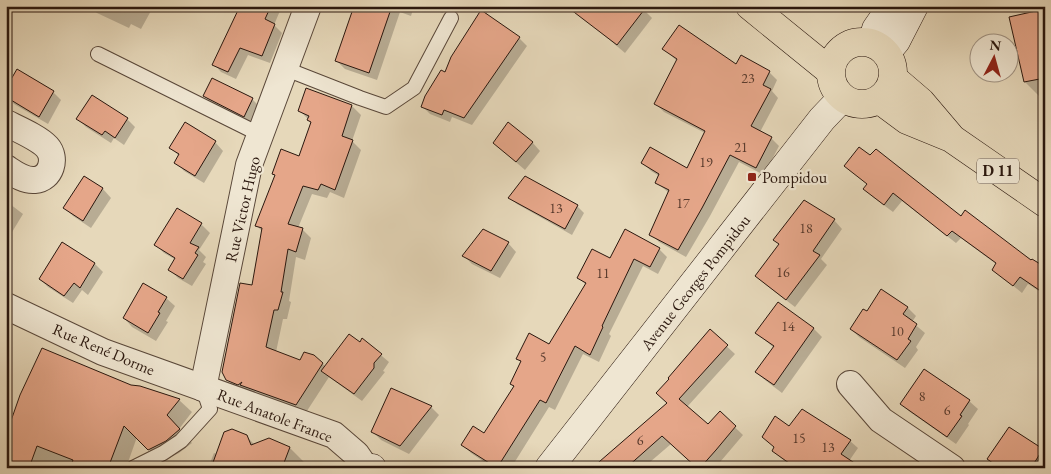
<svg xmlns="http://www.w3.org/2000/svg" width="1051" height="474" viewBox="0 0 1051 474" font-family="'EB Garamond',serif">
<rect width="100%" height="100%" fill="#e6d8ba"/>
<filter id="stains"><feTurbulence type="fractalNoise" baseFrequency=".004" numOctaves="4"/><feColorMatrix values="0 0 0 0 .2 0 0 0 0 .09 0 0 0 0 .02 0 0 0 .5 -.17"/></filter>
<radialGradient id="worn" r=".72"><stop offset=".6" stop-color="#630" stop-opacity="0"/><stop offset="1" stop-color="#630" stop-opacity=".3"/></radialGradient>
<g fill="#0003">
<path d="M 90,6 L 149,6 L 152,9 L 141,29 L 131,24 L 129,28 L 97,13 Z"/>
<path d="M 241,6 L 282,6 L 274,25 L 282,33 L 270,63 L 248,55 L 236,79 L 221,72 L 214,64 Z"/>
<path d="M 355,6 L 414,6 L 411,16 L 400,12 L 377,80 L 345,69 L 336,60 Z"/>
<path d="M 423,6 L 446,6 L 443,13 Z"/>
<path d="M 469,6 L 491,6 L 486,15 L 519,38 L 527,46 L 472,125 L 452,117 L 450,122 L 430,114 L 422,106 L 446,73 L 481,13 Z"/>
<path d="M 640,6 L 652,18 L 625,53 L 584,18 Z"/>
<path d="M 1045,10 L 1045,95 L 1039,96 L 1025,82 Z"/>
<path d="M 664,49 L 769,72 L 777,80 L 772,91 L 778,98 L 760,132 L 771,138 L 779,146 L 764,175 L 739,162 L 710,216 L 686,257 L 659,242 L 651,234 L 669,193 L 656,182 L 659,176 L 651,171 L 643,163 L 687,170 L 705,133 L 664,112 L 656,104 L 677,61 Z"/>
<path d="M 307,90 L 352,106 L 361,115 L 352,141 L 361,150 L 344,198 L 330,192 L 327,198 L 312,194 L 298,228 L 302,229 L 311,238 L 305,260 L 296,257 L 289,301 L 291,302 L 287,319 L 283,319 L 276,352 L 301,362 L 314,356 L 326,367 L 360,344 L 363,340 L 389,362 L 383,371 L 385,372 L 362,401 L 329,377 L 305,414 L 236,388 L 227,379 L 252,287 L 263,232 L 257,226 L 276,176 L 273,174 L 300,157 L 312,123 L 300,111 Z"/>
<path d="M 53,92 L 61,100 L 48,124 L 14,104 L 6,96 Z"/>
<path d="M 204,96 L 252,99 L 260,107 L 252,124 L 212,104 Z"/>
<path d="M 78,119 L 127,119 L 135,127 L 124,145 L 114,138 L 111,143 L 86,127 Z"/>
<path d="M 215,142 L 223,151 L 204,183 L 184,171 L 176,162 L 179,156 L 170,147 Z"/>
<path d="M 532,142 L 540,151 L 525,170 L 494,143 Z"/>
<path d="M 846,166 L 961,217 L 1045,268 L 1045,295 L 1028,284 L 1022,293 L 993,269 L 996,264 L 961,238 L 956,243 L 902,201 L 893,212 L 873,197 L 865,189 L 868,185 Z"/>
<path d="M 84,178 L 103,189 L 111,198 L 91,228 L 73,216 L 65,208 Z"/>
<path d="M 510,198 L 577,206 L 584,213 L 572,235 L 517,204 Z"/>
<path d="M 6,201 L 23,214 L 6,242 Z"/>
<path d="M 804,201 L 834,220 L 842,229 L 821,259 L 827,265 L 795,307 L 765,284 L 756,276 L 780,245 L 775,240 Z"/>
<path d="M 177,210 L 201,224 L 210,233 L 199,250 L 206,257 L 203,262 L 206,264 L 192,286 L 178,278 L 170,270 L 176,260 L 164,253 L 155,244 Z"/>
<path d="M 62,243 L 95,264 L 103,272 L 88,295 L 82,290 L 73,303 L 48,287 L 40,279 Z"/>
<path d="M 508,243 L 516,252 L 500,278 L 472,264 L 464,256 Z"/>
<path d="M 659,249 L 667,257 L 658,274 L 643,266 L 609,334 L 611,336 L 599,362 L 583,354 L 555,410 L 549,407 L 511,468 L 493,468 L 471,453 L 463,445 L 484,435 L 515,388 L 511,384 L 522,363 L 517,358 L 550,345 L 586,285 L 578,277 L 610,260 Z"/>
<path d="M 166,298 L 175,306 L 166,321 L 168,322 L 156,341 L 132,327 L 124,318 Z"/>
<path d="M 778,304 L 814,329 L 822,337 L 782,393 L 765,380 L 756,372 L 774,348 L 757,333 Z"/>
<path d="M 908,308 L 916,316 L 912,322 L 925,333 L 916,347 L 918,350 L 905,368 L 859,337 L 851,329 L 867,312 Z"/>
<path d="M 710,331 L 735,354 L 687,407 L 708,426 L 720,413 L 743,435 L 715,468 L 698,468 L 671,444 L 643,468 L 594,468 L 668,403 Z"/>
<path d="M 924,371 L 969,401 L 978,409 L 968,424 L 969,425 L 956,444 L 910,412 L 901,404 Z"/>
<path d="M 130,386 L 179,400 L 192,412 L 179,429 L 192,443 L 179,453 L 161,462 L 137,437 L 126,468 L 6,468 L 6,438 Z"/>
<path d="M 431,407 L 439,415 L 409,454 L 381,440 L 373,432 Z"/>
<path d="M 802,410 L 850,441 L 858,448 L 849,461 L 859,468 L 794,468 L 781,458 L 773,451 Z"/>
<path d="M 1009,429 L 1045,452 L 1045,468 L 998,468 L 989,459 Z"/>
<path d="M 246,436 L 255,445 L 290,448 L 304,462 L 302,468 L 208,468 L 214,453 L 217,454 Z"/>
</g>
<g fill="#e5a689" stroke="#2a170e">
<path d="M 240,6 L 271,6 L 265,19 L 275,24 L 262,56 L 240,48 L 228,72 L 212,65 Z"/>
<path d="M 354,6 L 392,6 L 369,73 L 335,61 Z"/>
<path d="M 566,6 L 647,6 L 617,45 Z"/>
<path d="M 1045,9 L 1045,78 L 1024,82 L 1009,17 Z"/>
<path d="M 481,10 L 520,37 L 464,118 L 444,110 L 442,115 L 421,107 L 425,96 L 441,70 L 445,72 L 451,57 Z"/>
<path d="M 679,25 L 736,64 L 741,55 L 770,71 L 763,85 L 771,89 L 751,126 L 772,137 L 756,168 L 730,155 L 702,208 L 678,250 L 649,235 L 669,190 L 655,183 L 659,174 L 641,163 L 650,147 L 687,168 L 705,131 L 654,104 L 677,59 L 662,49 Z"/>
<path d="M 17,69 L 54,91 L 39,117 L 6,97 L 6,88 Z"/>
<path d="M 212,78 L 253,98 L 244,117 L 203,96 Z"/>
<path d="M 306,88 L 352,105 L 342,136 L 353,140 L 335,190 L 321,184 L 318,190 L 303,186 L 288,224 L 303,228 L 296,252 L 288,249 L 281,292 L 283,292 L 278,310 L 274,310 L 266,347 L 300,360 L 304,352 L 314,355 L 323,363 L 296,405 L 240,385 L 242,382 L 238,385 L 226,380 L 222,372 L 240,283 L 252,285 L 262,228 L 255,226 L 275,175 L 272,174 L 281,149 L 299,156 L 311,122 L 307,120 L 309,116 L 298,111 Z"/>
<path d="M 92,95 L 128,118 L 115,138 L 105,131 L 102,135 L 76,119 Z"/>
<path d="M 185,122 L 216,141 L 195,176 L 174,163 L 179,154 L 169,148 Z"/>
<path d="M 508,122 L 533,142 L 516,162 L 493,143 Z"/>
<path d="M 859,147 L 870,155 L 876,149 L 961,216 L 965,210 L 1031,260 L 1032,259 L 1045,267 L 1045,294 L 1020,277 L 1013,286 L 992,270 L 996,263 L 952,231 L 947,236 L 893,193 L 884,205 L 863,189 L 867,184 L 844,166 Z"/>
<path d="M 84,176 L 103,188 L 83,221 L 63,208 Z"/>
<path d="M 525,176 L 578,205 L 565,229 L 508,198 Z"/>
<path d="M 804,200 L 835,219 L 813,251 L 820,255 L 786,300 L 755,276 L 779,244 L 773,240 Z"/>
<path d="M 177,208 L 202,223 L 190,243 L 199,247 L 195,253 L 198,255 L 183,279 L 168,270 L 175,258 L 154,245 Z"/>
<path d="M 483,229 L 509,242 L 491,271 L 462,256 Z"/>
<path d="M 625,229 L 660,248 L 650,267 L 634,259 L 602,326 L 603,327 L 590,355 L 575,346 L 546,403 L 540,400 L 497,468 L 461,445 L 473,426 L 484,433 L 514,386 L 510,384 L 521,361 L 516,359 L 529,333 L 549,344 L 586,283 L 577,278 L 592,249 L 610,258 Z"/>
<path d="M 62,242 L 95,263 L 80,288 L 74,283 L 64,296 L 39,279 Z"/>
<path d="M 143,283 L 167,297 L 158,312 L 160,313 L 148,333 L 123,318 Z"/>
<path d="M 881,289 L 908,307 L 903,314 L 917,324 L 908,339 L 911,341 L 897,360 L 850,329 L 863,309 L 867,311 Z"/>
<path d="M 778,302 L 814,328 L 774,385 L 755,372 L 774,346 L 755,333 Z"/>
<path d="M 710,329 L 728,345 L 679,399 L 708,424 L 720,411 L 736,426 L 716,450 L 700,468 L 697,468 L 662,436 L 626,468 L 592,468 L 667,403 L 656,393 L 669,379 L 668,378 Z"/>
<path d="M 349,334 L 360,342 L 362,338 L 382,354 L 374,363 L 374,368 L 354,394 L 321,371 Z"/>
<path d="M 42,348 L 131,385 L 140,386 L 180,399 L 167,415 L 180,429 L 166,441 L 148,450 L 124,426 L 108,468 L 70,468 L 73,460 L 37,446 L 29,468 L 6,468 L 6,435 L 20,395 Z"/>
<path d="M 924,369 L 970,400 L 960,415 L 962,416 L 947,437 L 900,404 Z"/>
<path d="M 391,388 L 432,406 L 400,446 L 371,432 Z"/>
<path d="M 802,409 L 851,440 L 841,454 L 862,468 L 796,468 L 772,451 L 774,447 L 762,437 L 775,416 L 789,426 Z"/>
<path d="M 1009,427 L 1043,449 L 1031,468 L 1000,468 L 987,459 Z"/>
<path d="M 232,429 L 247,435 L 251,445 L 269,438 L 290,447 L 282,468 L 211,468 L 224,432 Z"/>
</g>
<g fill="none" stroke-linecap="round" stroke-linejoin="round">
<defs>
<g id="lane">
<path d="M 98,54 L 261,135"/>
<path d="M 286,69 L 360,98 L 386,107 L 414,88 L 451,18"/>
<path d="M 133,468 L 163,453 L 181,441 L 210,409 L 203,388"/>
</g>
<g id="street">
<path d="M 6,123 C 18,129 39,138 47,147 C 57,158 51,179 35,180 C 24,181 15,174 6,168"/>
<path d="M 6,306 L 103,352 L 334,435 L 356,454 L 365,467"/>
<path d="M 850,384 L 881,420 L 952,468"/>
<path d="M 203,388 L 249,165 L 308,6"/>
</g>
<g id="secondary">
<path d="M 872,43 L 876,29 L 892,6"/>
<path d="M 886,53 L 896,41 L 914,6"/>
<path d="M 364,468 L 372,468"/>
<path d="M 549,468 L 822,119 L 842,98"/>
</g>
<g id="primary">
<path d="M 750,6 L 830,71"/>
<circle cx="862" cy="73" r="31"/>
<path d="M 893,78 L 921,102 L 949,135"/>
<path d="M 880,100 L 907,120 L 951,138 L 1045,203"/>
</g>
</defs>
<use href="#lane" stroke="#594739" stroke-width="16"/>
<use href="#street" stroke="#594739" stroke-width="28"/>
<use href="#secondary" stroke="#2a170e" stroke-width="29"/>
<use href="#primary" stroke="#2a170e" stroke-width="29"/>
<use href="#lane" stroke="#efe6d2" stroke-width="14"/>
<use href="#street" stroke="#efe6d2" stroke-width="26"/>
<use href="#secondary" stroke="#efe6d2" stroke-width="28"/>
<use href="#primary" stroke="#e6d8ba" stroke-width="28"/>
</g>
<rect fill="#8f2418" stroke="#efe6d2" stroke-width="2" x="747" y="172" width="10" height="10" rx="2.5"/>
<g text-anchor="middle" stroke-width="4.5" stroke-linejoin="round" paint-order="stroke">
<g font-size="14" fill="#593b2d">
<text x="748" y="83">23</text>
<text x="741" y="152">21</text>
<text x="706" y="167">19</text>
<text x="683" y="208">17</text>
<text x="556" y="213">13</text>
<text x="806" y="233">18</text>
<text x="783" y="277">16</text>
<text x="603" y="278">11</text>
<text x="788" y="331">14</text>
<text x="897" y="336">10</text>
<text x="543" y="362">5</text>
<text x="922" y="401">8</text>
<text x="947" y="415">6</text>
<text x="799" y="443">15</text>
<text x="640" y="445">6</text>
<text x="828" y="452">13</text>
</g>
<rect fill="#efe6d2" stroke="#655549" stroke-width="1" x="977" y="158.5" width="42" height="25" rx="4"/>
<g font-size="15" font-weight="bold" fill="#2a170e">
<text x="998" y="176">D 11</text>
</g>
<g font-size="16" fill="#2a170e" stroke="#efe6d2" text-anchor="start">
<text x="762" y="183">Pompidou</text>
</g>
<g font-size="16" fill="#2a170e" stroke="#efe6d2">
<text transform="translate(242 209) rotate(-77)" y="6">Rue Victor Hugo</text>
<text transform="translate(695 282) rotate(-52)" y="6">Avenue Georges Pompidou</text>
<text transform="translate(104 349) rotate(23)" y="6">Rue René Dorme</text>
<text transform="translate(275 415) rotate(21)" y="6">Rue Anatole France</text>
</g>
</g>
<rect width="1051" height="474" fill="none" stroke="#e6d8ba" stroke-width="25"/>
<rect x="8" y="8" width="1036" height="459" fill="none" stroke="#2a170e" stroke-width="2.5"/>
<rect x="12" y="12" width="1026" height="449" fill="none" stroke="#2a170e"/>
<g transform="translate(994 58) rotate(6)"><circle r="24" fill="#efe6d2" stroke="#a09384"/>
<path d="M0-4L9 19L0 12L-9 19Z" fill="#8f2418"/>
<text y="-8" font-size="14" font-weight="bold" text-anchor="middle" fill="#2a170e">N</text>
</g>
<rect width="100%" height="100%" filter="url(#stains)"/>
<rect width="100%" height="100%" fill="url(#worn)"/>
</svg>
